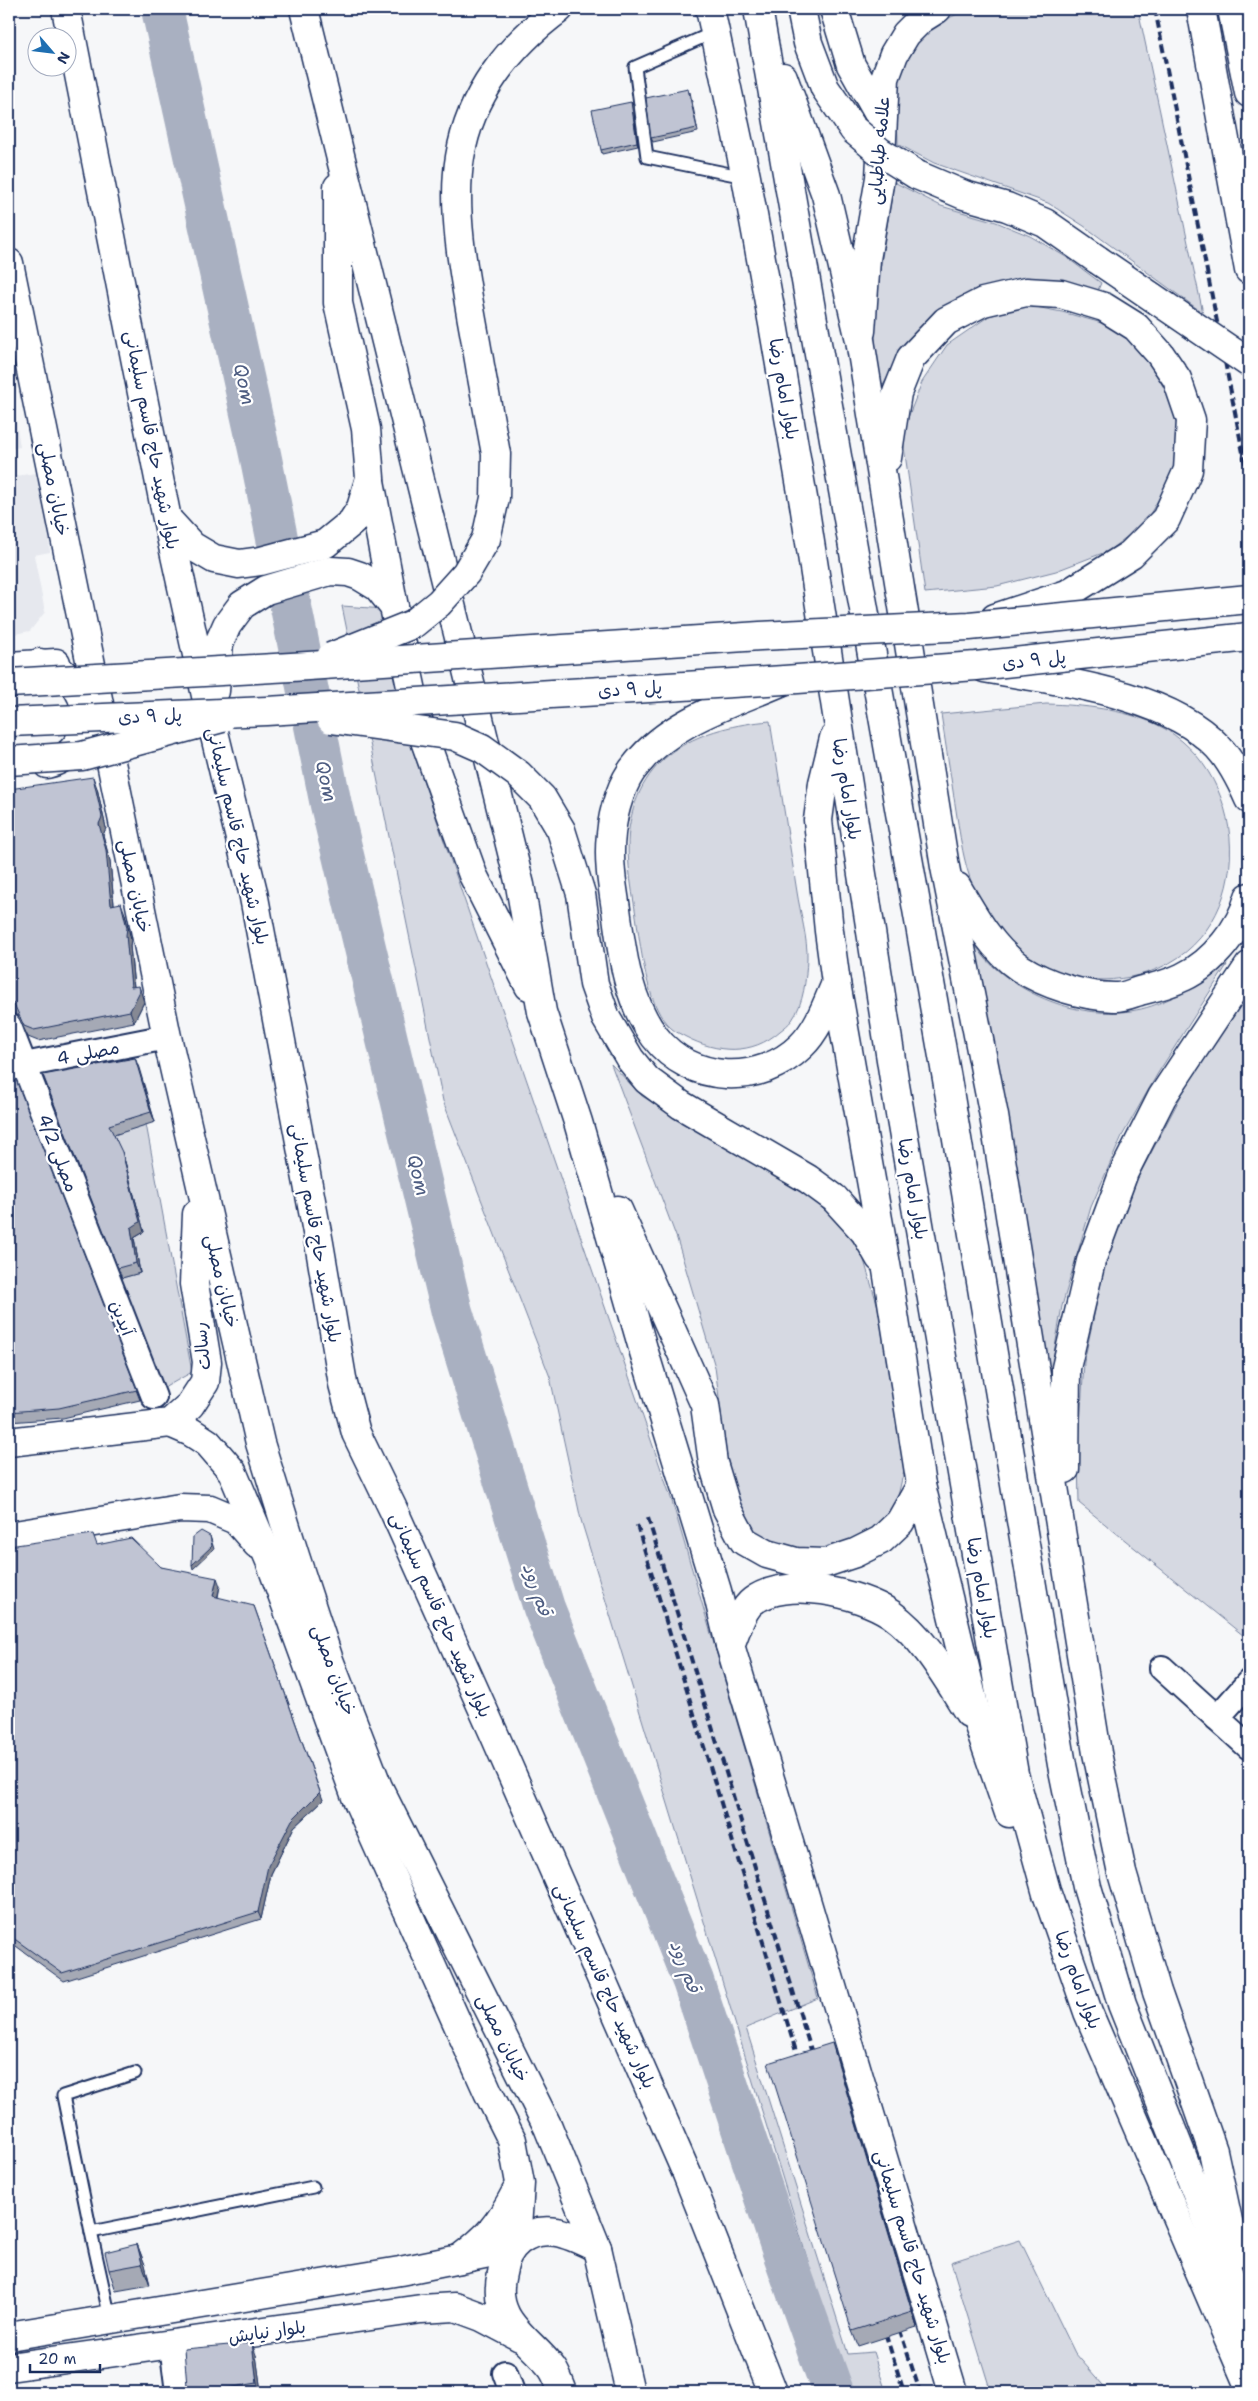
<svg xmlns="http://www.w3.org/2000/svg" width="1258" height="2401" viewBox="0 0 1258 2401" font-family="'Shantell Sans','Playpen Sans Arabic',sans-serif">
<rect width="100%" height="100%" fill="#f6f7f9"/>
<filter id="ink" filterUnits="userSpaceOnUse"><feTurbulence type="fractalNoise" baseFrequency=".02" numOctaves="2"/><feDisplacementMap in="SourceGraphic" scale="10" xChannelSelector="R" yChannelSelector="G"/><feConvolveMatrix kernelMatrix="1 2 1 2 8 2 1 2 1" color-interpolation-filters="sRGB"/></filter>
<g filter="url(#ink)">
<g fill="#e6e8ee">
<path d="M 9,375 L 20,447 L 9,449 Z"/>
<path d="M 36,473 L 48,526 L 50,552 L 34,555 L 45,612 L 30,631 L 9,635 L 9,477 Z"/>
</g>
<g fill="#d6d9e2" stroke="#7884a0">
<path d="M 969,9 L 1138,9 L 1203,313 L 1084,226 L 1048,203 L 934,163 L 898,144 C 898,126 894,100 897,82 C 904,40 933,24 969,9 Z"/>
<path d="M 894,182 L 941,206 L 996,222 L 1030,236 L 1066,257 L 1101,283 L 1098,290 L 1057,280 L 949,304 L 924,324 L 901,353 L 881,389 L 875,342 L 875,302 Z"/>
<path d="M 1025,305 L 1062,312 L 1102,323 L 1126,337 L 1151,366 L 1170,398 L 1177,426 L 1175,464 L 1162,493 L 1145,523 L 1108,551 L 1056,571 L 997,586 L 925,593 L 902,433 L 922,382 L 947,345 L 989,316 Z"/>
<path d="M 342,606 L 385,609 L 413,751 L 672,1501 L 818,1998 L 746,2028 L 848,2354 L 873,2352 L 886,2392 L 848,2392 L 581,1520 L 550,1377 L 443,1101 Z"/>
<path d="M 1046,704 C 1084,705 1121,709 1156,724 C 1258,774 1258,945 1139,975 C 1115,981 1093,982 1069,975 C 1033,964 1002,940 983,907 C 964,874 961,841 955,804 C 950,774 946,744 941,714 Z"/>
<path d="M 770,721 C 779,778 788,835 797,892 C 800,912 808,940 807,959 C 806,979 804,1003 792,1020 C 789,1024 784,1028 780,1031 C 752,1056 717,1053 686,1037 C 681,1034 675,1032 671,1028 C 649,1010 642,957 638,930 C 634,898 625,861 629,829 C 640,752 701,727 770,721 Z"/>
<path d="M 967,935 C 976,945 984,959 994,967 C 1036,1005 1103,1025 1157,1004 C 1183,994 1204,980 1227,965 L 1158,1073 L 1122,1136 L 1091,1207 L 1062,1306 L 1050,1376 Z"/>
<path d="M 1249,988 L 1249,1640 L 1079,1503 L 1078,1457 L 1084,1362 L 1105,1264 L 1131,1191 L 1182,1094 Z"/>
<path d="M 611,1064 L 642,1096 L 692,1127 L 767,1164 L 834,1213 L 863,1257 L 878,1307 L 904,1470 L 898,1496 L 884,1522 L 849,1547 L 800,1553 L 755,1536 L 739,1506 L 727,1458 L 715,1367 L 677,1239 Z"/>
<path d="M 146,1124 L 192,1372 L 162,1389 L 114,1280 L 140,1273 L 134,1238 L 144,1232 L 125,1162 L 113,1135 Z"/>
<path d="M 1020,2240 L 1075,2353 L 1109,2392 L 991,2392 L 951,2262 Z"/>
</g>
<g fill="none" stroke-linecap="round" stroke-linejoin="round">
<path stroke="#a9b0c1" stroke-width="42" d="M 162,9 L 260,454 L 331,805 L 452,1312 L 544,1608 L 693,1981 L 782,2249 L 833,2392"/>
<defs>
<g id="lane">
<path d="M 715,32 L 635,67 L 647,157 L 745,177"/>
<path d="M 135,2073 L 63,2096 L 91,2232 L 313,2187"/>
<path d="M 91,2232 L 110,2318"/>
</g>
<g id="street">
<path d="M 9,1026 L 154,1397"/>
<path d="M 9,1068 L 167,1037"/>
<path d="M 1162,1668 L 1249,1747"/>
<path d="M 1217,1718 L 1249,1682"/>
<path d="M 172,2345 L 178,2392"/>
<path d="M 505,2373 L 512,2392"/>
</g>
<g id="secondary">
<path d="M 834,9 L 851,65 L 882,120"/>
<path d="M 1201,9 L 1249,270"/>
<path d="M 1232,9 L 1249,93"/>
<path d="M 9,263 L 167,1037 L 260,1443 L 295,1556 L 329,1660 L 378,1787 L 548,2127 L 597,2248 L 630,2392"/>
<path d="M 861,331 L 866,259 L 880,178 L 885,78 L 894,54 L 906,34 L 921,19 L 937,9"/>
<path d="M 39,663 C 98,676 102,751 47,764"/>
<path d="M 9,666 L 56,663"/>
<path d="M 170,1423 L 191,1432 L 208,1443 L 232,1471 L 270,1561 L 356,1797 L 488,2092 L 512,2140 L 520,2183 L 516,2243"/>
<path d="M 9,1442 L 170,1423 L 190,1405 L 205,1382 L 207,1362 L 194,1284 L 197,1214"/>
<path d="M 9,1536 L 180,1508 L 210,1509 L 236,1520 L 257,1544"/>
<path d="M 459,2259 C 489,2236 499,2225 516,2192"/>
<path d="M 9,2336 L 400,2271 L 509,2249"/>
<path d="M 9,2367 L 421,2309 L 455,2307 L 482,2317 L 520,2337"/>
<path d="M 563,2392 C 560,2385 557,2375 552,2368 C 528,2337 490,2321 502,2273 C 505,2259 508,2250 519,2241 C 545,2221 572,2236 597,2248"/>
</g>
<g id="primary">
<path d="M 66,9 L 167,519 L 214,732 L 253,892 L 319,1243 L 343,1384 L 356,1433 L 393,1509 L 495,1736 L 687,2174 L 773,2392"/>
<path d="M 304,9 L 520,885 L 542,1012 L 578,1122 L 644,1352 L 717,1591 L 730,1645 L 953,2392"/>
<path d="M 710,9 L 746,177 L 773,324 L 804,504 L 895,1085 L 1014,1774 L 1047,1894 L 1088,2012 L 1249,2386"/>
<path d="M 758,9 L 947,1079 L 1062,1765 L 1087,1887 L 1122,2004 L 1249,2325"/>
<path d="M 801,9 L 808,43 L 825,88 L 854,130"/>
<path d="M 783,77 L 826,195 L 860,340 L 945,867 L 994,1116 L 1097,1753 L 1122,1873 L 1157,1992 L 1213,2151 L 1235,2253"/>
<path d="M 917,175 L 964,195 L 1007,207 L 1045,223 L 1098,260"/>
<path d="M 481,372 C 471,308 449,219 460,157 C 470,95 510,45 559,9"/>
<path d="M 887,458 L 897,393 L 911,358 L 946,321 L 983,302 L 1026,292 L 1061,294 L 1104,307 L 1136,327 L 1160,354 L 1177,379 L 1191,420 L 1188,470 L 1166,519 L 1131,554 L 1067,594 L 995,618"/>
<path d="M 370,481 L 394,607"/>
<path d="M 168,520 L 192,546 L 214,559 L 239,564 L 261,561 L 325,544 L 352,522 L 361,508 L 370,478 L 366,429 L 338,303 L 338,187"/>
<path d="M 984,668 C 1055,681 1167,692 1218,747 C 1232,762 1241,781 1249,799"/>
<path d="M 783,681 C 733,703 672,720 637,764 C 622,781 613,811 611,834 C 608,859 612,884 616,909 C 622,953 627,1000 655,1037 C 691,1084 760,1086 801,1046 C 818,1030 827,1004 836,983"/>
<path d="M 215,691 L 219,643 L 227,625 L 242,605 L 266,590 L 330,571 L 348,572 L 360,576 L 378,587 L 394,607 L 419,724 L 473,875 L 529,986"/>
<path d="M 834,738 L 823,783 L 818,820 L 829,931 L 836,983 L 887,1270 L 921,1485 L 979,1726 L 1009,1813"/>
<path d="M 957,887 C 974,916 992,949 1020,968 C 1047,985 1082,996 1114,997 C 1123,998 1134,992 1143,990 C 1156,987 1171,983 1183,977 C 1213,963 1241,928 1249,897"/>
<path d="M 834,1198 L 865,1232 L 880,1258"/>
<path d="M 618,1210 L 705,1405 L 713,1463 L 727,1509 L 744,1541 L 767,1554 L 796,1562 L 825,1563 L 855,1553 L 881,1540 L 900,1522 L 921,1485"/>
<path d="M 1065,1469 L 1066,1368 L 1091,1261 L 1124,1172 L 1162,1097 L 1249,966"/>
<path d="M 730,1645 C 736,1632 741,1610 753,1601 C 786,1576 860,1593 891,1614 C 925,1638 947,1679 969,1713"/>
</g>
</defs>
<use href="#lane" stroke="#1b2f5e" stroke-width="15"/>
<use href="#street" stroke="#1b2f5e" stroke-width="28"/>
<use href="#secondary" stroke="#1b2f5e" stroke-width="31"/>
<use href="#primary" stroke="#1b2f5e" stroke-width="31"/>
<use href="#lane" stroke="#fff" stroke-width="11"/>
<use href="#street" stroke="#fff" stroke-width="24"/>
<use href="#secondary" stroke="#fff" stroke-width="28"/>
<use href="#primary" stroke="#fff" stroke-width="28"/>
<g stroke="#1b2f5e" stroke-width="4" stroke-dasharray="8 4" stroke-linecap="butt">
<path d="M 1155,9 L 1249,483"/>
<path d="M 648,1518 L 815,2063"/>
<path d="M 637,1525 L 801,2068"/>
<path d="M 896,2318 L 920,2392"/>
<path d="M 882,2323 L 904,2392"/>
</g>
<defs>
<path id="secondary-bridge" d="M 9,761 L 82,756 L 222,718"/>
<g id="primary-bridge">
<path d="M 854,130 L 880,152 L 917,175"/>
<path d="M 1098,260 L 1249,363"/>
<path d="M 331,657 L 413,624 L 439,603 L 466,573 L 486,539 L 495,498 L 496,454 L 481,372"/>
<path d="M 9,683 L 308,666 L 760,636 L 969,626 L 1249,599"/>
<path d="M 331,719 L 455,736 L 482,748 L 518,774 L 542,798 L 561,830 L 581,894 L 594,984 L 606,1018 L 630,1059 L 647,1080 L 681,1105 L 808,1179 L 834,1198"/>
<path d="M 9,722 L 267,711 L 784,680 L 976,666 L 1249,637"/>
</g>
</defs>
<use href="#secondary-bridge" stroke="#1b2f5e" stroke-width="31" stroke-linecap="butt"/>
<use href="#primary-bridge" stroke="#1b2f5e" stroke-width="31" stroke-linecap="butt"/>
<use href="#secondary-bridge" stroke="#fff" stroke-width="28"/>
<use href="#primary-bridge" stroke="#fff" stroke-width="28"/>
</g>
<g fill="#a5a9b5" stroke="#1b2f5e">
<path d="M 690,92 L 698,132 L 653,142 L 651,138 Z"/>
<path d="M 631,102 L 633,105 L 638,146 L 602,154 L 601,150 Z"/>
<path d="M 97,788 L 106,828 L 103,835 L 110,861 L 114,904 L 125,914 L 131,940 L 130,946 L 134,987 L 143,997 L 144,1002 L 134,1022 L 38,1041 L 28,1037 L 18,1016 L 12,1013 L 9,1013 L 9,789 Z"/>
<path d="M 135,1058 L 155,1122 L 114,1135 L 125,1162 L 144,1232 L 134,1238 L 140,1273 L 122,1278 L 43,1075 Z"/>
<path d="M 9,1078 L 16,1080 L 140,1400 L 63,1418 L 9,1422 Z"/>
<path d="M 97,1545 L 161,1567 L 220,1586 L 218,1597 L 323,1800 L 294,1827 L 271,1874 L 261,1919 L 64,1981 L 9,1941 L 9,1546 Z"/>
<path d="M 837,2058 L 917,2327 L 858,2346 L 852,2331 Z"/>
<path d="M 137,2244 L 145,2265 L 150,2285 L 116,2291 L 109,2270 Z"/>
<path d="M 256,2355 L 261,2392 L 180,2392 Z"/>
</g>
<g fill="#868994" stroke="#1b2f5e">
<path d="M 631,102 L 633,105 L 638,146 L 637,142 Z"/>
<path d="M 93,777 L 97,788 L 106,828 L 103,835 L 110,861 L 115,916 L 111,905 L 99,824 Z"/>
<path d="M 121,903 L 125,914 L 131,940 L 130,946 L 135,999 L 131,987 Z"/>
<path d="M 139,986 L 144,1002 L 134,1022 L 130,1011 Z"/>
<path d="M 135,1058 L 139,1068 L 155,1122 L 151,1112 Z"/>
<path d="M 122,1152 L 125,1162 L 144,1232 L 134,1238 L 140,1273 L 136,1263 L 131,1228 Z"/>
<path d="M 210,1536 L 214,1549 L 193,1569 L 192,1565 Z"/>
<path d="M 217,1578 L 220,1586 L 216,1604 L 213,1596 Z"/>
<path d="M 254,1606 L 323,1800 L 294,1827 L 271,1874 L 261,1919 L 258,1912 Z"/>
<path d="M 832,2043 L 837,2058 L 917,2327 L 912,2312 Z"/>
<path d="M 137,2244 L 145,2265 L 150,2285 L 142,2264 Z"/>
<path d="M 252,2343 L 256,2355 L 261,2392 L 257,2383 Z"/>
</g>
<g fill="#c0c4d3" stroke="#1b2f5e">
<path d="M 688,89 L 697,128 L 651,138 L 646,98 Z"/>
<path d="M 631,102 L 637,142 L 601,150 L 592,110 Z"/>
<path d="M 93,777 L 102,817 L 99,824 L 106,850 L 111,905 L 121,903 L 127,928 L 126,935 L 131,987 L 139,986 L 140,991 L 130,1011 L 34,1030 L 24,1026 L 14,1004 L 9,1002 L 9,789 Z"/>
<path d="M 135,1058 L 151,1112 L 109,1125 L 122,1152 L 140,1222 L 131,1228 L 136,1263 L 118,1268 L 43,1075 Z"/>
<path d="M 9,1078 L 16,1080 L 137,1390 L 59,1408 L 9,1412 Z"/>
<path d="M 201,1531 L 210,1536 L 212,1546 L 192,1565 L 193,1537 Z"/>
<path d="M 93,1534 L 97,1545 L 131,1538 L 161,1567 L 217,1578 L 213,1596 L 254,1606 L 320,1792 L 292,1820 L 268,1866 L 258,1912 L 62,1973 L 9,1935 L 9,1546 Z"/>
<path d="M 832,2043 L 912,2312 L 852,2331 L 768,2063 Z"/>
<path d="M 137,2244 L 142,2264 L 109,2270 L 105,2252 Z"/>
<path d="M 252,2343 L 257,2383 L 204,2392 L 180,2392 L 183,2391 L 187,2386 L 184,2349 Z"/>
</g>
</g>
<g text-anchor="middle" stroke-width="4.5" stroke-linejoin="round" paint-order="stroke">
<g font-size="18" fill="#1b2f5e" stroke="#fff">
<text transform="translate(879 150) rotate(-85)" y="6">علامه طباطبایی</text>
<text transform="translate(784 389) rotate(80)" y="6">بلوار امام رضا</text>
<text transform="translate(152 440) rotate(79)" y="6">بلوار شهید حاج قاسم سلیمانی</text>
<text transform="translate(54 489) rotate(79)" y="6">خیابان مصلی</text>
<text transform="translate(1034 660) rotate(-6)" y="6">پل ۹ دی</text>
<text transform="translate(630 689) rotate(-3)" y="6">پل ۹ دی</text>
<text transform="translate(150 716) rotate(-2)" y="6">پل ۹ دی</text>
<text transform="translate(847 789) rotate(81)" y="6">بلوار امام رضا</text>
<text transform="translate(238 836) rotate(77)" y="6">بلوار شهید حاج قاسم سلیمانی</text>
<text transform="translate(135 886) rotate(78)" y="6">خیابان مصلی</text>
<text transform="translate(88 1053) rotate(-11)" y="6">مصلی 4</text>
<text transform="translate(58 1153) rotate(69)" y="6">مصلی 4/2</text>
<text transform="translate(913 1189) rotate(80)" y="6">بلوار امام رضا</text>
<text transform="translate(316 1233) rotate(80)" y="6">بلوار شهید حاج قاسم سلیمانی</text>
<text transform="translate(222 1281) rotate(77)" y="6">خیابان مصلی</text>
<text transform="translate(122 1318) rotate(68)" y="6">آیدین</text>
<text transform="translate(202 1346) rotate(-96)" y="6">رسالت</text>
<text transform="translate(982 1588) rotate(80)" y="6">بلوار امام رضا</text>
<text transform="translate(441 1615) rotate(66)" y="6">بلوار شهید حاج قاسم سلیمانی</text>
<text transform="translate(334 1670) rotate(70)" y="6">خیابان مصلی</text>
<text transform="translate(1078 1980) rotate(70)" y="6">بلوار امام رضا</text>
<text transform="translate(605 1986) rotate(66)" y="6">بلوار شهید حاج قاسم سلیمانی</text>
<text transform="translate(503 2038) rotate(64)" y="6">خیابان مصلی</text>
<text transform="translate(913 2257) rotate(73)" y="6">بلوار شهید حاج قاسم سلیمانی</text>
<text transform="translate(267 2332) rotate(-8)" y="6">بلوار نیایش</text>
</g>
<g font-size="19" font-style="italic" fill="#4d5c81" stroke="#fff">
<text transform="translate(245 384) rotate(78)" y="7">Qom</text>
<text transform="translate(327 781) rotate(78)" y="7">Qom</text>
<text transform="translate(419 1175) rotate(77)" y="7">Qom</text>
<text transform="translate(538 1589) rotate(71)" y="7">قم رود</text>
<text transform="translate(686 1966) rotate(69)" y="7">قم رود</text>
</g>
</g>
<rect width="1258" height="2401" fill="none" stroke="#fff" stroke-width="30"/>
<rect x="15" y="15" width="1228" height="2371" fill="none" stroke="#1b2f5e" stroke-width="2" filter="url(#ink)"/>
<g transform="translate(52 52) rotate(118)"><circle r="24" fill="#ffffff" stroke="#a4acbf"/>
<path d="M0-4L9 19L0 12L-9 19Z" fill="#1f6fb2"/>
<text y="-8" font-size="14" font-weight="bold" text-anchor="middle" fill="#1b2f5e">N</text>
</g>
<path d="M30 2364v8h70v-8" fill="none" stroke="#1b2f5e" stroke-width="2.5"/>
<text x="38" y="2364" font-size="15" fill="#1b2f5e" stroke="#ffffff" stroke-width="4" paint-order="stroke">20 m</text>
</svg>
